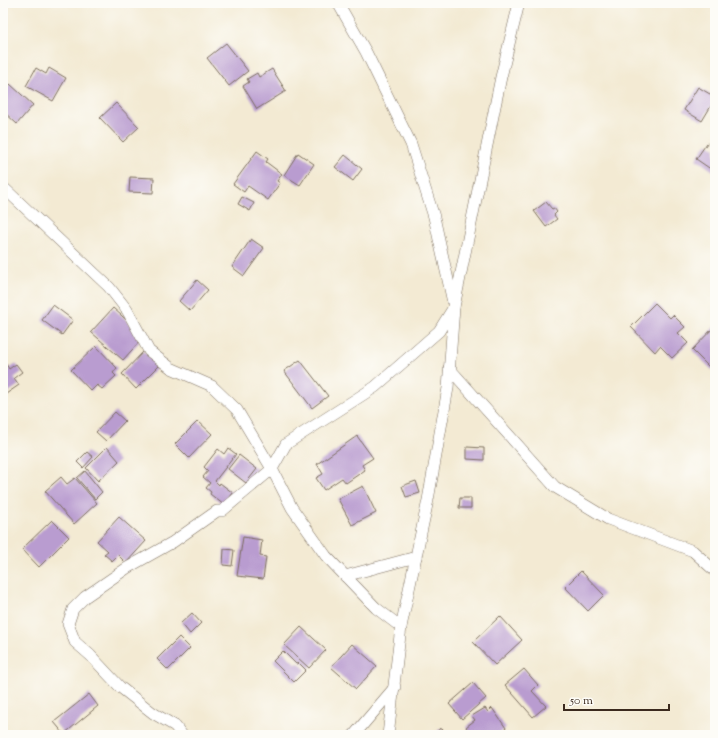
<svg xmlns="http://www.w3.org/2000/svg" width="718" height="738" viewBox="0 0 718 738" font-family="'Sorts Mill Goudy',serif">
<rect width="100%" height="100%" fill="#fdfcf7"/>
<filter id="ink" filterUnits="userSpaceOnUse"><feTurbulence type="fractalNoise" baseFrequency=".025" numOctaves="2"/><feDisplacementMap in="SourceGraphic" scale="8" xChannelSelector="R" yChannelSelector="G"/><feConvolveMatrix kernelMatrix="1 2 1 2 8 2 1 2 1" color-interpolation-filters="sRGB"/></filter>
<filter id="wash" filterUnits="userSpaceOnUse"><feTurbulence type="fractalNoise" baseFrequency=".012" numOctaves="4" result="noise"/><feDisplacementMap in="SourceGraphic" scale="16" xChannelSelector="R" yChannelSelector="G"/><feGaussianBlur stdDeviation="0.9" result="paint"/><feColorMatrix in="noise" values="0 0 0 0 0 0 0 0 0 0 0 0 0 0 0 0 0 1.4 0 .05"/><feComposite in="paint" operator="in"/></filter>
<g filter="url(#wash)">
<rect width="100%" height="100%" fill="#f3ead3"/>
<g id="blocks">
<g fill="#b99cd0">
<path d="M 226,43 L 248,71 L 229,86 L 207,58 Z"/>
<path d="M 36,68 L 46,74 L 49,68 L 66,78 L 53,101 L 26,86 Z"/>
<path d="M 272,69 L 286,91 L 257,109 L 243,86 L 249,82 L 247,79 L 257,73 L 259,77 Z"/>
<path d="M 10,84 L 33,105 L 17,124 L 3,111 L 3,91 Z"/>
<path d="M 698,87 L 715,97 L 715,109 L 711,106 L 702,121 L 684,110 Z"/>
<path d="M 116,103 L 139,127 L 123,142 L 100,118 Z"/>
<path d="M 707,143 L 715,149 L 715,172 L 696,159 Z"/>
<path d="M 257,151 L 268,159 L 266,162 L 282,174 L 277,181 L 280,183 L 268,200 L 248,186 L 244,192 L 233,184 Z"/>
<path d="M 298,153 L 314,164 L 300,185 L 284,175 Z"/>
<path d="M 345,155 L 362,169 L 353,181 L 335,167 Z"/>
<path d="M 130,177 L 154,178 L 153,193 L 129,192 Z"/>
<path d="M 242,197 L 254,203 L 250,211 L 238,204 Z"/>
<path d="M 546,202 L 552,209 L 554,208 L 557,212 L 554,215 L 557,219 L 546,227 L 534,211 Z"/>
<path d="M 251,239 L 264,248 L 244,276 L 232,267 Z"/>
<path d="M 197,280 L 208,290 L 190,311 L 179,301 Z"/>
<path d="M 655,303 L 670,318 L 673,315 L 685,327 L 678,333 L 688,343 L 672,358 L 660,346 L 655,352 L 631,327 Z"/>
<path d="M 53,305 L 73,320 L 62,335 L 42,320 Z"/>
<path d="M 113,308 L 131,324 L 140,341 L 123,360 L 91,332 Z"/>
<path d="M 715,326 L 715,366 L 712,370 L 692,350 Z"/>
<path d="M 96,346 L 117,368 L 113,373 L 116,376 L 102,389 L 97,385 L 91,391 L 71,370 Z"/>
<path d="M 144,351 L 159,366 L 136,389 L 122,374 Z"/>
<path d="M 300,360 L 328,396 L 312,408 L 284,371 Z"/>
<path d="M 6,364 L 9,369 L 16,364 L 22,372 L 14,378 L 19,385 L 3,396 L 3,366 Z"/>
<path d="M 115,412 L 125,421 L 106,441 L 96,432 Z"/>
<path d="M 198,421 L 212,434 L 189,458 L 175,444 Z"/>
<path d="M 357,436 L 373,458 L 362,465 L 365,470 L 346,483 L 342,478 L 324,490 L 316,478 L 323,474 L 317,464 Z"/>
<path d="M 107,447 L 119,461 L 98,481 L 86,468 Z"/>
<path d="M 467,447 L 484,448 L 484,460 L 467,459 Z"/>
<path d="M 228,448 L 236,454 L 215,481 L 219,485 L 220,483 L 233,493 L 224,505 L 210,494 L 211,492 L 206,488 L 210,483 L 203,477 L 208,471 L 204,467 L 218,449 L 224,454 Z"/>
<path d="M 87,452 L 93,457 L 83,468 L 77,462 Z"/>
<path d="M 239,455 L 257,469 L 246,483 L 228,469 Z"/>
<path d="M 85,471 L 102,492 L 95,499 L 77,478 Z"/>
<path d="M 61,477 L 67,484 L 75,478 L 97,503 L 74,524 L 45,491 Z"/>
<path d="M 416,481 L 420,493 L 406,497 L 402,486 Z"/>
<path d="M 363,486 L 376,513 L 352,525 L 338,499 Z"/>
<path d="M 460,498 L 471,498 L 471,508 L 459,508 Z"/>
<path d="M 119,517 L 146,541 L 126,563 L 118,555 L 112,561 L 104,554 L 108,551 L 97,541 Z"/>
<path d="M 52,520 L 69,537 L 39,567 L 22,549 Z"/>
<path d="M 243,537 L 262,540 L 260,556 L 266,557 L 263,579 L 237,576 Z"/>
<path d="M 224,549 L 234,550 L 232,566 L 223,565 Z"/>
<path d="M 581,571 L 604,595 L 588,611 L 565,587 Z"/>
<path d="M 192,613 L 201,623 L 190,634 L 181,623 Z"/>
<path d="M 500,616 L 522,640 L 495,665 L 473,642 Z"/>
<path d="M 301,627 L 326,650 L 309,668 L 284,645 Z"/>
<path d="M 179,637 L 190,648 L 168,670 L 157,659 Z"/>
<path d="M 352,644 L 377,666 L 356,689 L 331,667 Z"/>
<path d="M 283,651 L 296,664 L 299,663 L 306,670 L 294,682 L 273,661 Z"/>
<path d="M 524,669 L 538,685 L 532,691 L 546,706 L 533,717 L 505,685 Z"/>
<path d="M 473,683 L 486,698 L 462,719 L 449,704 Z"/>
<path d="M 89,694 L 98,706 L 64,734 L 54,722 Z"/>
<path d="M 485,708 L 488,712 L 492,708 L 506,728 L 497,735 L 471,735 L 466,727 L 475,720 L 472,716 Z"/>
<path d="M 440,728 L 451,735 L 435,735 Z"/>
</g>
</g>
</g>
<g filter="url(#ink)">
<use href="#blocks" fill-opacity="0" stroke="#7b6d5d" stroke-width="1"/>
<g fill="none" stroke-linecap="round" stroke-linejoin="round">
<defs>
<g id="street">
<path d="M 3,187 L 109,287 L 127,310 L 149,351 L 171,368 L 212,386 L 237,410 L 272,469 L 292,508 L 326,556 L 376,608 L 401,627"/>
<path d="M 449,368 L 555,487 L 608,519 L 693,551 L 715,571"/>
<path d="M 345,576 L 416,557"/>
<path d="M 182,735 L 175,726 L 153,713 L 120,687 L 90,655 L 75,642 L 68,624 L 73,609 L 85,597 L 127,568 L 173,542 L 217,511 L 222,511 L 272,469 L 286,444 L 375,387 L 439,331 L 454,307 L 434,217 L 411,144 L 366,52 L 338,3"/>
<path d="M 354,735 L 395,687"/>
<path d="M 388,735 L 401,627 L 428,500 L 448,388 L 454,307 L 501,77 L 519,3"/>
</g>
</defs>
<use href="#street" stroke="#7b6d5d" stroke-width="12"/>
<use href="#street" stroke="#fff" stroke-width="11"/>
</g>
</g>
<rect width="718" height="738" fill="none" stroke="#fdfcf7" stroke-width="16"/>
<path d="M564 704v6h105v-6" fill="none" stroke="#3b2a1e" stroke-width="2"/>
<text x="570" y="704" font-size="12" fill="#3b2a1e" stroke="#fdfcf7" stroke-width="3" paint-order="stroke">50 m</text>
</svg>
